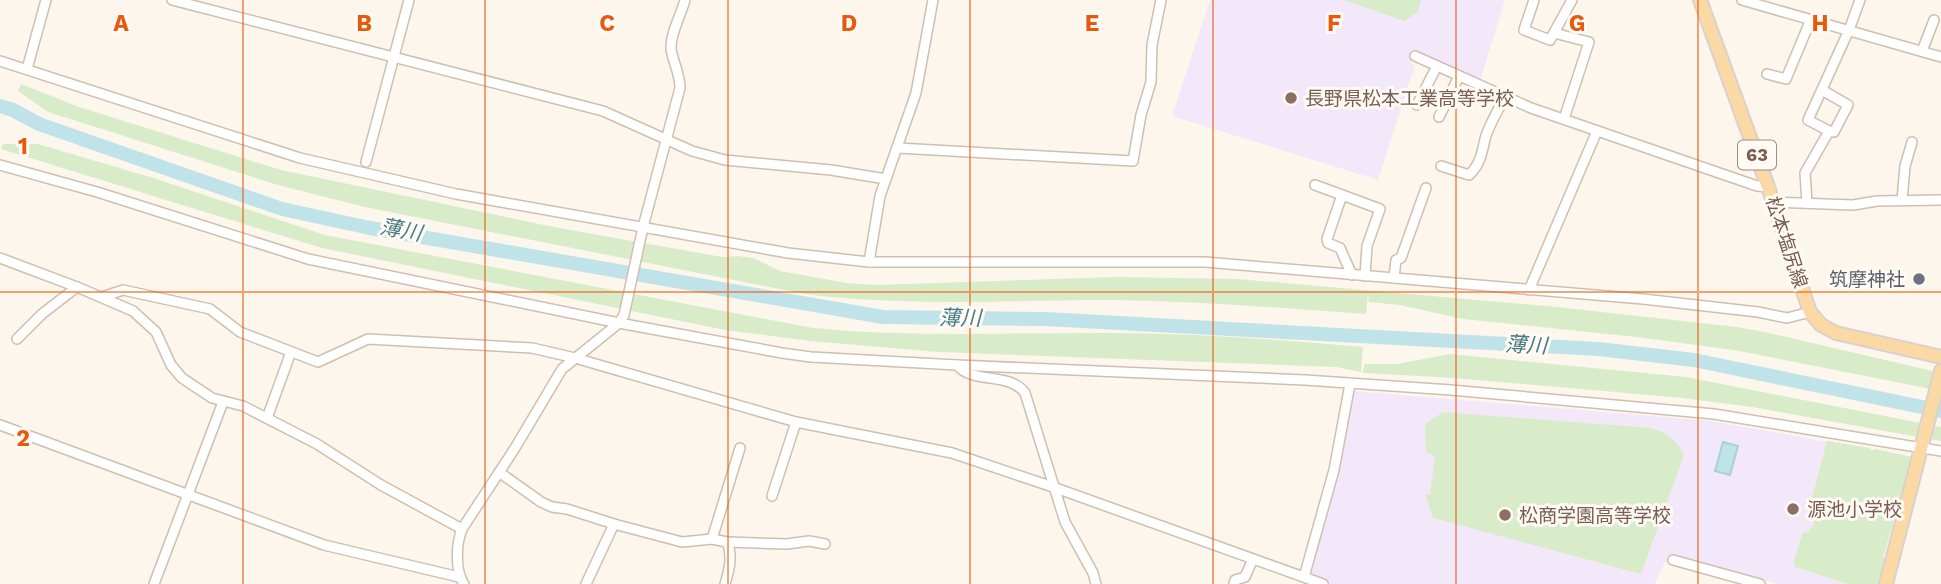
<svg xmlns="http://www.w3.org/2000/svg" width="1941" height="584" viewBox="0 0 1941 584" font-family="'Work Sans','Noto Sans JP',sans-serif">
<rect width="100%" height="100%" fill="#fdf6ec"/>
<g fill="#f3e8fa">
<path d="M 1210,0 L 1505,0 L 1480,81 L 1415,52 L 1411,63 L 1415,65 L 1378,180 L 1172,116 Z"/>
<path d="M 1353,391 L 1711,421 L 1912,457 L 1883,558 L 1885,559 L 1878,584 L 1778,584 L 1672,555 L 1670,562 L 1665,562 L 1655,584 L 1331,584 L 1308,576 Z"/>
</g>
<g fill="#d8ecc9">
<path d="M 1344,0 L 1421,0 L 1417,13 L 1404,21 Z"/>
<path d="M 21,84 L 79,107 L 281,170 L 554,227 L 722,257 L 738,256 L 753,258 L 780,271 L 847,283 L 876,285 L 1116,277 L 1238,279 L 1557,307 L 1737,327 L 1765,332 L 1941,373 L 1941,391 L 1734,350 L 1636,337 L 1463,319 L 1400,305 L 1369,302 L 1368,294 L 1366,314 C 1282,308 1197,301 1112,300 C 1010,300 907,307 805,294 L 365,207 L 278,185 L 48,112 L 18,91 Z"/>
<path d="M 3,144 L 38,144 L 153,178 L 325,235 L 813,328 C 905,337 998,333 1091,333 C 1182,332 1272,339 1363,347 L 1361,372 L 1336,367 L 939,352 L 810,341 L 725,330 L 322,248 L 1,149 Z"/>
<path d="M 1450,354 L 1686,377 L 1941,427 L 1941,441 L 1752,407 L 1682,398 L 1455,378 L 1363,373 L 1364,364 L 1397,364 Z"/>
<path d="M 1443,412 L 1651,428 C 1668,433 1676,439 1684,455 L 1641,574 L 1433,518 L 1425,494 L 1430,495 L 1435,456 L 1426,452 L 1425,424 Z"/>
<path d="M 1827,441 L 1870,448 L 1871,451 L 1875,449 L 1912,457 L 1883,558 L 1885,559 L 1878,584 L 1848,584 L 1795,567 L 1794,560 L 1803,533 L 1808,532 L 1814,525 L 1815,518 L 1809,510 Z"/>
</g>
<path fill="#bfe3e8" stroke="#a5d3da" stroke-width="2" d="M 1723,442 L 1738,446 L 1730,475 L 1715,471 Z"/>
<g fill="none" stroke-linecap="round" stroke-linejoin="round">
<path stroke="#bfe3e8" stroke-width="14" d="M 0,106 L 13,110 L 39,124 L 282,209 L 370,228 L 883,317 L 1045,319 L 1598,349 L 1694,360 L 1941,411"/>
<defs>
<g id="minor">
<path d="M 172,0 L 603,111 L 692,151 L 725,160 L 831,170 L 886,179"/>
<path d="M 1534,0 L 1524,30 L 1550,40 L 1572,0"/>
<path d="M 1742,0 L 1941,57"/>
<path d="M 1554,33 L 1589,42 L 1564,119"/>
<path d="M 1922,51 L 1934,20"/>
<path d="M 1415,56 L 1531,108 L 1757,186 L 1768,187"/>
<path d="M 0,61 L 300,158 L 456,194 L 788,253 L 869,262 L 1205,262 L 1643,299 L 1758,312 L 1787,318 L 1810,312"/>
<path d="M 27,69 L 46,0"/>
<path d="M 1767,74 L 1786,79 L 1811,19"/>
<path d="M 1822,90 L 1848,105 L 1834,132 L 1829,131"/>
<path d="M 1417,105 L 1437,66"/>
<path d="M 1439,117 L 1459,76"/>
<path d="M 898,148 L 1133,161 L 1141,115 L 1151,82 L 1152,45 L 1161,0"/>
<path d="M 366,162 L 409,0"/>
<path d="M 0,165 L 97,192 L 308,259 L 619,323 L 782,353 L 811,357 L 957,365 L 1305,380 L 1451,390 L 1714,414 L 1941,451"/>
<path d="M 1441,166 L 1469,175 C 1480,165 1482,153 1485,139 C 1489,125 1498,110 1505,97"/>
<path d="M 1315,185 L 1380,209 L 1367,246 L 1365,276"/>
<path d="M 1342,195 L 1327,239 L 1328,243 L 1340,248 L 1352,275"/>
<path d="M 1902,200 L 1905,166 L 1912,142"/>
<path d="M 1774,202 L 1853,205 L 1877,201 L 1941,200"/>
<path d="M 1807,203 L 1805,173 L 1829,131 L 1808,120 L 1849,30 L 1860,0"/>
<path d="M 0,258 L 77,287 L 133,311 L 156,332 L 171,365 L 182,378 L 212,398 L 243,406 L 317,444 L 381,485 L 462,529"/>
<path d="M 869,262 L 880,196 L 916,93 L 933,0"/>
<path d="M 1394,278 L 1396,260 L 1401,258 L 1426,188"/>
<path d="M 1529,290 L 1597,131"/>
<path d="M 102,297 L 123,290 L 210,309 L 240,332 L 318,362 L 368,339 L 532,348 L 575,358 L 796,422 L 952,453 L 1053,487 L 1323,584"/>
<path d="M 17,339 L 42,314 L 77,287"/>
<path d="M 957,365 C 973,385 1009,371 1025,393 L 1065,522 L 1093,573 L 1096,584"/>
<path d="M 267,418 L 291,352"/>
<path d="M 0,425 L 324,545 L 459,577"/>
<path d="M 499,472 L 541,502 L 552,507 L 567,509 L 614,524 L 682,542 L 712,539 L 727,542 C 733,556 729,571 725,584"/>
<path d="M 772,496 L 796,422"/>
<path d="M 712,539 L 740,448"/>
<path d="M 727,542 L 787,544 L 809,541 L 825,544"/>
<path d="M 1673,560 L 1760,584"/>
<path d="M 1304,577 L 1334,470 L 1350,384"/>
<path d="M 154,584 L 223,402"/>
<path d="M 464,584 C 455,571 456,544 462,529 L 515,448 L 562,369 L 619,323 L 624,315 L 643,227 L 680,88 C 680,74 673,62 671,49 C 670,34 681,15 685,0"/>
<path d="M 586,584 L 614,524"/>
<path d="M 1234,584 L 1235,580 L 1245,577 L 1253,559"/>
</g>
<g id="major">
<path d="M 1700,0 L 1768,187 L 1810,312 L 1821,325 L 1836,333 L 1941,357"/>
<path d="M 1886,584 L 1941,371"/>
</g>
</defs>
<use href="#minor" stroke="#d1beb0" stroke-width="12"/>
<use href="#major" stroke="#dad1cd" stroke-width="16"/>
<use href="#minor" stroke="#fff" stroke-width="9"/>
<use href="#major" stroke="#fbd9a5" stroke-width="12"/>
</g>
<path fill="none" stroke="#e8590c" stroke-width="2" stroke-opacity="0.55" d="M 243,0 L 243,584M 485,0 L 485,584M 728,0 L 728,584M 970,0 L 970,584M 1213,0 L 1213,584M 1456,0 L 1456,584M 1698,0 L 1698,584M 0,292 L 1941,292"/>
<g fill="#8d6e63" stroke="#fffaf3" stroke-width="2.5">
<circle cx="1291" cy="98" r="7"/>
<circle cx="1793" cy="509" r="7"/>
<circle cx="1505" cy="515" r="7"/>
</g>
<circle fill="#6b7280" stroke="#fffaf3" stroke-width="2.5" cx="1919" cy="279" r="7"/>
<g text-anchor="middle" stroke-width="6" stroke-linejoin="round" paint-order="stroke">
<rect fill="#fffaf3" stroke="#a28b7f" stroke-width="2" x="1738" y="140.5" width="38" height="29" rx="5"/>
<g font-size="18" font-weight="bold" fill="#7a5c4d">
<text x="1757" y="161">63</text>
</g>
<g font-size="19" fill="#785e54" stroke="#fffaf3" text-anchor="start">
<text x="1305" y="105">長野県松本工業高等学校</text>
<text x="1807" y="516">源池小学校</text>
<text x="1519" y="522">松商学園高等学校</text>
</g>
<g font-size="19" fill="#7a5c4d" stroke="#fffaf3">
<text transform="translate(1787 242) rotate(72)" y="7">松本塩尻線</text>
</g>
<g font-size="19" fill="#5b616d" stroke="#fffaf3" text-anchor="end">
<text x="1905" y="286">筑摩神社</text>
</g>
<g font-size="21" font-style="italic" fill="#437c86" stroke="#fffaf3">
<text transform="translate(401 230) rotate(10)" y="7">薄川</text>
<text transform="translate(960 318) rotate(1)" y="7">薄川</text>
<text transform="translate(1526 345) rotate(3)" y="7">薄川</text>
</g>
</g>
<g font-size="23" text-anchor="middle" font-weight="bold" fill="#e8590c" stroke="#fffaf3" stroke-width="6" stroke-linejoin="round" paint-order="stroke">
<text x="121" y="31">A</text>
<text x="364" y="31">B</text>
<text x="607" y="31">C</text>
<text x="849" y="31">D</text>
<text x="1092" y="31">E</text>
<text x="1334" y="31">F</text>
<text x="1577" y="31">G</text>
<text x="1820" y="31">H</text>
<text x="23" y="154">1</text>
<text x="23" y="446">2</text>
</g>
</svg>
